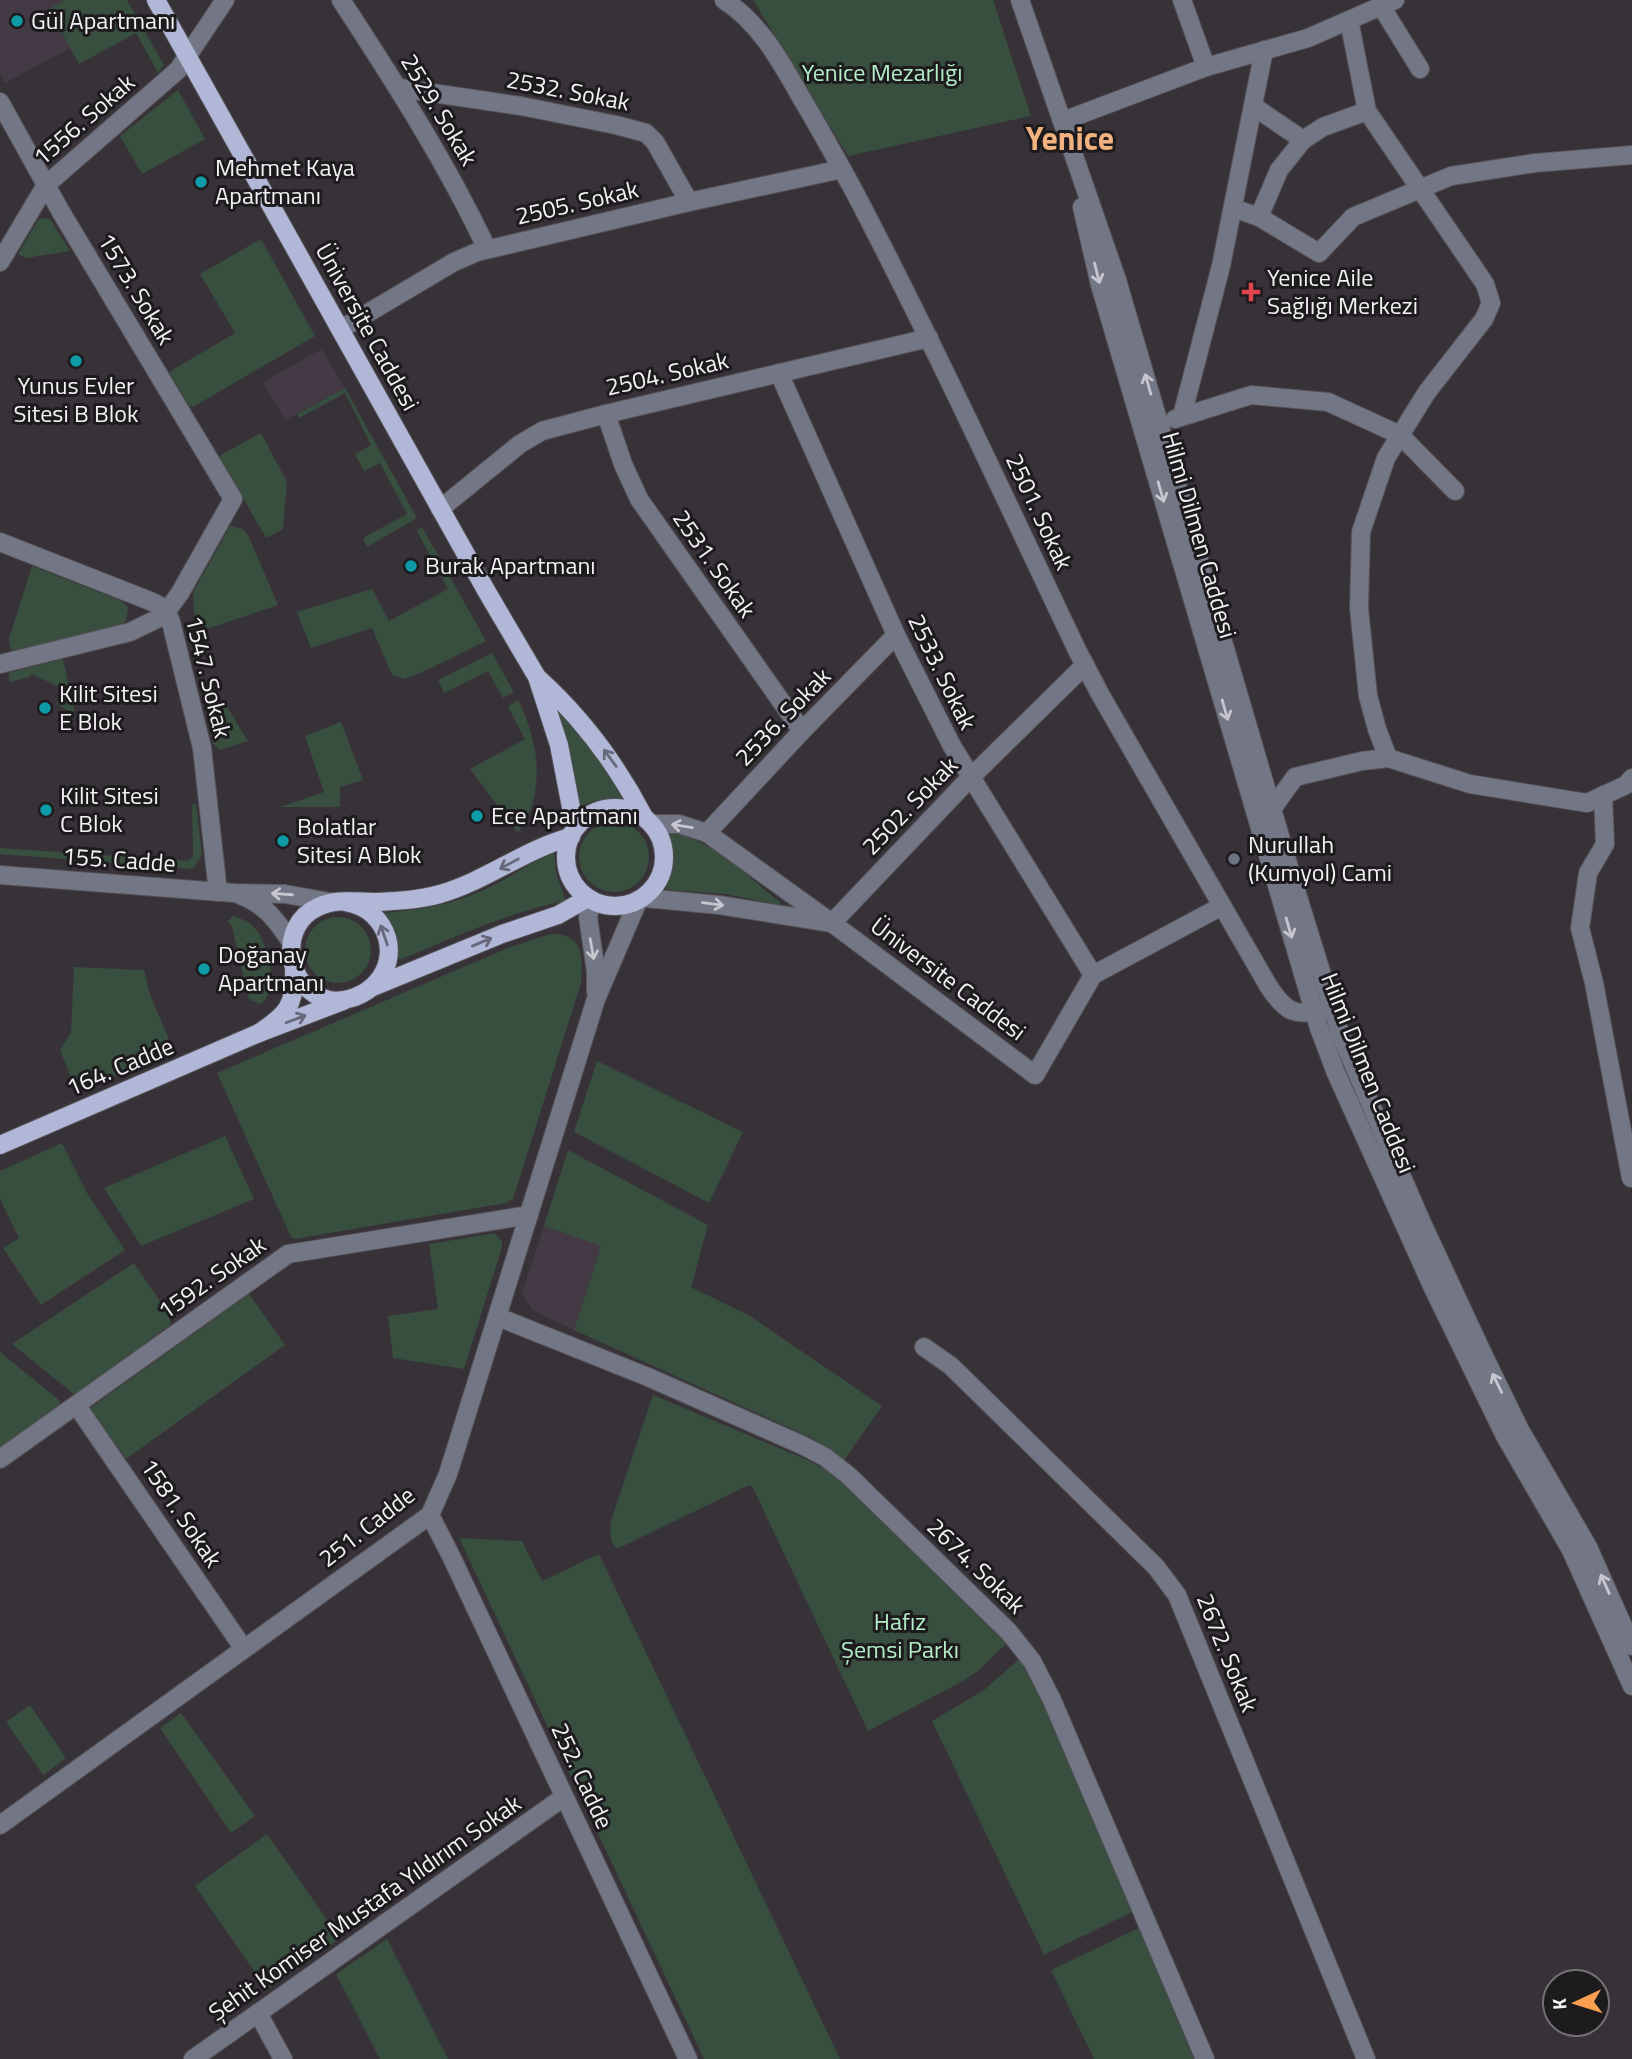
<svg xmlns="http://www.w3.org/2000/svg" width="1632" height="2059" viewBox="0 0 1632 2059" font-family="'Titillium Web',sans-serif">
<rect width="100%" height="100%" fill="#373238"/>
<g fill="#433a46">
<path d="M 0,0 L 64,0 L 49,9 L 70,48 L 5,83 L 0,74 Z"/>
<path d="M 322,349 L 345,388 L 285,420 L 263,382 Z"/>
<path d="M 544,1226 L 601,1246 L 574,1330 L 532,1310 L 522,1293 Z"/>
</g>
<g fill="#384e3f">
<path d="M 64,0 L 127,0 L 164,65 L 158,73 L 136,33 L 79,64 L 49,9 Z"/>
<path d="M 753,0 L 993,0 L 1031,116 L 848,156 Z"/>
<path d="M 178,90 L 205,139 L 142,174 L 120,136 Z"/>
<path d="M 42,218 L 50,219 L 70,251 L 26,258 L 18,254 L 38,220 Z"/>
<path d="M 261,239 L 315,336 L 193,407 L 189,406 L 169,372 L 235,333 L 200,274 Z"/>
<path d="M 345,388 L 417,518 L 367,547 L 363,538 L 407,514 L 380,463 L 364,471 L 355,454 L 371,445 L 345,393 L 299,418 L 297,414 Z"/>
<path d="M 261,433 L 287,482 L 283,529 L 266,538 L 219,456 Z"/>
<path d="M 230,526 L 243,529 L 248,535 L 278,605 L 195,633 L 193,592 Z"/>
<path d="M 422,527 L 486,641 L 427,670 L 405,679 L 392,675 L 372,628 L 311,648 L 297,612 L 372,589 L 389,621 L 448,589 L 417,531 Z"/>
<path d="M 32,566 L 122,601 L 128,607 L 126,621 L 118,626 L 11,651 L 9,639 Z"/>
<path d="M 492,653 L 514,692 L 503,698 L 488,671 L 444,693 L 438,680 Z"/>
<path d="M 63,659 L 75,714 L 56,704 L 63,689 L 32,674 L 29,677 L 10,682 L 8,673 Z"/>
<path d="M 553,699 L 556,699 L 626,801 C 607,799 596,800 578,807 L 567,742 Z"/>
<path d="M 518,700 C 540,744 546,792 518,833 L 470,769 L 525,739 L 508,707 Z"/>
<path d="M 219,701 L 226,705 L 248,741 L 220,750 L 213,744 L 204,702 Z"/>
<path d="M 341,722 L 363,780 L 340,787 L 340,807 L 280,807 L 324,792 L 305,736 Z"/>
<path d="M 196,804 L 202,855 L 193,869 L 0,854 L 0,848 L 188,861 L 193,856 L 192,805 Z"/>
<circle cx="614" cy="857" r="35"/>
<path d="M 668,833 C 709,835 749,878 780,902 L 780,905 L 726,894 L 666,890 L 672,860 Z"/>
<path d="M 554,850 L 556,873 L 566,901 C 508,912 454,938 399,960 L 396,935 L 383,913 C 420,910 455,904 488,888 C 511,877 532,862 554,850 Z"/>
<path d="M 233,916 C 240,918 247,921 253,926 C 268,941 281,992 260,1004 L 249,999 L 232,927 L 228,921 Z"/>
<circle cx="338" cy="950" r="33"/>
<path d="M 550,934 C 584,933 583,957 581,983 L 513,1199 L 506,1203 L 294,1239 L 291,1237 L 217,1073 L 508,948 Z"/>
<path d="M 74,967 L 144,970 L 149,992 L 174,1051 L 77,1092 L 60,1050 L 71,1032 Z"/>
<path d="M 597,1061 L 743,1132 L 709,1203 L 574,1132 Z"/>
<path d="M 225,1136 L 254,1199 L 141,1246 L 104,1188 Z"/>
<path d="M 62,1143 L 87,1193 L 125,1250 L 41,1305 L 3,1248 L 19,1238 L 0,1199 L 0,1171 Z"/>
<path d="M 568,1150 L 708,1225 L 691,1287 L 750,1316 L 882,1406 L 844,1460 L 812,1438 L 574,1330 L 601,1246 L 544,1226 Z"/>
<path d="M 495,1233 L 502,1242 L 502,1247 L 464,1369 L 393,1358 L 388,1316 L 438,1309 L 429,1244 Z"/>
<path d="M 134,1263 L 170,1316 L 170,1325 L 75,1395 L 12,1344 Z"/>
<path d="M 249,1294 L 285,1345 L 126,1459 L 90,1408 Z"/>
<path d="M 0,1352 L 59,1400 L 60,1407 L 0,1448 Z"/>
<path d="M 653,1395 L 810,1461 L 834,1475 L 1007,1643 L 979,1670 L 963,1681 L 868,1731 L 752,1486 L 749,1485 L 621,1547 L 616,1548 C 609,1540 610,1531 611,1521 Z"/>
<path d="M 459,1538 L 522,1541 L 542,1581 L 599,1554 L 840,2059 L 704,2059 Z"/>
<path d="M 1019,1659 L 1043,1703 L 1132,1912 L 1044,1955 L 932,1721 L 984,1690 Z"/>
<path d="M 30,1705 L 66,1758 L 43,1775 L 6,1722 Z"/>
<path d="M 181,1713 L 255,1816 L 231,1833 L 160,1728 Z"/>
<path d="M 267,1834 L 340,1938 L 267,1990 L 195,1886 Z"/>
<path d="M 1139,1928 L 1194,2059 L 1094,2059 L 1051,1970 Z"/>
<path d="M 387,1939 L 448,2059 L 380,2059 L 336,1974 Z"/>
</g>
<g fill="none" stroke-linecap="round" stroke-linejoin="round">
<defs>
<g id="minor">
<path d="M 341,0 C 394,81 446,162 487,249"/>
<path d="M 724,0 C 760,23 781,62 802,99 C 820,129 837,160 854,191 C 933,342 1004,496 1077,650 L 1100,694 L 1269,987 C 1285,1011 1295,1018 1324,1009"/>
<path d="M 1020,0 L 1117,280 L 1294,884 L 1341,1036 L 1422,1223 L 1482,1352 L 1520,1430 L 1588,1547 L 1632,1646"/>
<path d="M 1182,0 L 1206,67"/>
<path d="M 1381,6 L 1420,69"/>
<path d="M 1349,20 L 1367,111 L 1485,284 L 1491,303 L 1484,319 L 1427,392 L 1386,458 L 1361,532 L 1359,608 L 1368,696 L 1377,729 L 1388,758"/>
<path d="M 399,88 L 521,106 L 616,125 L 646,133 L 655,142 L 689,202"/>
<path d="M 0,102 L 61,212 L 233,499 L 180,593 L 167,611 L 159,618 L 130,632 L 0,664"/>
<path d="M 1253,106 L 1303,140 L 1323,127 L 1367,111"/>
<path d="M 1063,121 L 1206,67 L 1308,38 L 1395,0"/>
<path d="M 1082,207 L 1100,285 L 1319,1028 L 1336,1073 L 1433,1288 L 1505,1436 L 1571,1550 L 1632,1686"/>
<path d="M 1233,208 L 1259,217 L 1319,253 L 1353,217 L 1451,176 L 1535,163 L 1632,155"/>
<path d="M 1259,217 L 1279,170 L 1303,140"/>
<path d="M 0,262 L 46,185 L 178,70 L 225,0"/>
<path d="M 341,329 L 454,262 L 477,252 L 689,202 L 842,169"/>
<path d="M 779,373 L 896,635 L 952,746 L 1093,975"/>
<path d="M 606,414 L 623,464 L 639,499 L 802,731"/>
<path d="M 1182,416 L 1221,266 L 1264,50"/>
<path d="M 1175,419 L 1251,395 L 1328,402 L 1400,435 L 1455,491"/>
<path d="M 440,509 L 520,444 L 542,431 L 606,414 L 929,338"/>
<path d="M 0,542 L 150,601 C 162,606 167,610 171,622 L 202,748 L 218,892"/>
<path d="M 1085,665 L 970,778 L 832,923 L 1035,1075 L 1093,975 L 1222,906"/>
<path d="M 1603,795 L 1605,844 L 1588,873 L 1580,928 L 1594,983 L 1631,1178"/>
<path d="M 1272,809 L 1295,777 L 1362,761 L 1388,758 L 1470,784 L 1587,803 L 1626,785 L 1632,778"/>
<path d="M 707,833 L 802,731 L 896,635"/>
<path d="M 0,875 L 234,893 L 285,894 L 330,902"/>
<path d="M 240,895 C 265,904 277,921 291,942"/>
<path d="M 645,898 L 719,905 L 832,923 L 707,833 L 679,824 L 652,824"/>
<path d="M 592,901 L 588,917 L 596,972 L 596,992"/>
<path d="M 498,1317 L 648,1377 L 802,1445 L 825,1457 L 848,1475 L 1009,1632 L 1032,1661 L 1052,1700 L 1205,2059"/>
<path d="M 924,1347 L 951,1366 L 1156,1567 L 1177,1595 L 1366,2059"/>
<path d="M 77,1406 L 244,1649"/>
<path d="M 0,1459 L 288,1254 L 529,1215"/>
<path d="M 430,1515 L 451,1556 L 688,2059"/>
<path d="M 0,1825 L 430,1515 L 448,1474 L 596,999 L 638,901"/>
<path d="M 258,2013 L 283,2059"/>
<path d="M 193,2059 L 564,1797"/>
</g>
<g id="major">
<path d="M 156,0 L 487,592 L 537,677 L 559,745 L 575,828"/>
<path d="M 539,679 C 583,719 617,765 644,817"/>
<circle cx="615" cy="857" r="49"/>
<path d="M 345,902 C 355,904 366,908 373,915 C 401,942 390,984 355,997 C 346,1000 338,1002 329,1000 C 285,990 277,925 318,907 C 336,898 357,902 376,902 C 397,901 419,900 440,894 C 486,881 525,849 571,837"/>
<path d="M 294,971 C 296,1005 286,1015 259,1033 L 343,1001"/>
<path d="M 373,987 L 502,934 L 558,915 L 588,898"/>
<path d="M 0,1145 L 259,1033"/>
</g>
</defs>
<use href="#minor" stroke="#555156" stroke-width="20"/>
<use href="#major" stroke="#555156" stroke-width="20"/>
<use href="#minor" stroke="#737685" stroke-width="18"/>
<use href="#major" stroke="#b1b7d6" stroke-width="18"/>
</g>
<defs><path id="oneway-shaft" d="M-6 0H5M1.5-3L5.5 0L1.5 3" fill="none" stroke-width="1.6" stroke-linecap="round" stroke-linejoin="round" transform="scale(1.75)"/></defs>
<g stroke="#c7c6ce">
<use href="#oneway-shaft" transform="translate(1097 273) rotate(76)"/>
<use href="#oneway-shaft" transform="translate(1148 384) rotate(-106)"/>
<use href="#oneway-shaft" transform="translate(1161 492) rotate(74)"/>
<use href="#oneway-shaft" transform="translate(1225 710) rotate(74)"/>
<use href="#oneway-shaft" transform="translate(682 826) rotate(-171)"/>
<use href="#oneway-shaft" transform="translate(282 894) rotate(-176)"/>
<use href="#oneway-shaft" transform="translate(713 904) rotate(7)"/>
<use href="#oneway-shaft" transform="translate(1289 928) rotate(74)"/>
<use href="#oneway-shaft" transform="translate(592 949) rotate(80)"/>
<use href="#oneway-shaft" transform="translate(1497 1383) rotate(-116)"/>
<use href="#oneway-shaft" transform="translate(1605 1584) rotate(-114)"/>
</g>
<g stroke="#67697a">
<use href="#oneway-shaft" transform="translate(610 758) rotate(-126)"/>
<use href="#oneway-shaft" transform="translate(509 864) rotate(152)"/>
<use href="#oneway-shaft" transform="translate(384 935) rotate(-109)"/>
<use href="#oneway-shaft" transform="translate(482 942) rotate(-23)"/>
<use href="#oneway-shaft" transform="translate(296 1019) rotate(-21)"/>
</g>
<g fill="#0f9aa8" stroke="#1d1b1e" stroke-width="2.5">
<circle cx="17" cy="21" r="7"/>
<circle cx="201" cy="182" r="7"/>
<circle cx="76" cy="361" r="7"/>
<circle cx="411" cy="566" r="7"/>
<circle cx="45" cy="708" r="7"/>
<circle cx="46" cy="810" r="7"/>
<circle cx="477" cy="816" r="7"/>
<circle cx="283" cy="841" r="7"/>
<circle cx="204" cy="969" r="7"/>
</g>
<path fill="#e0444e" stroke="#1d1b1e" stroke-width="2.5" d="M1247.5 281.5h7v7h7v7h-7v7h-7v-7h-7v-7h7z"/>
<circle fill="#6b7280" stroke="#1d1b1e" stroke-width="2.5" cx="1234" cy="859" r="7"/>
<g text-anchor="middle" stroke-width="6" stroke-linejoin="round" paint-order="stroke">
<g font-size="24" fill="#f4f1f5" stroke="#1d1b1e" text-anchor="start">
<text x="31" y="29">Gül Apartmanı</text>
<text x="215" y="176">Mehmet Kaya<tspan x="215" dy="28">Apartmanı</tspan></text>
<text x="1267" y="286">Yenice Aile<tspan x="1267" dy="28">Sağlığı Merkezi</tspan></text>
<text x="76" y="394" text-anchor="middle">Yunus Evler<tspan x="76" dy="28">Sitesi B Blok</tspan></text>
<text x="425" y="574">Burak Apartmanı</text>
<text x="59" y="702">Kilit Sitesi<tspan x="59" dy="28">E Blok</tspan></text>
<text x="60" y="804">Kilit Sitesi<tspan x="60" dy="28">C Blok</tspan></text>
<text x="491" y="824">Ece Apartmanı</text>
<text x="297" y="835">Bolatlar<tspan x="297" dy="28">Sitesi A Blok</tspan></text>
<text x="1248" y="853">Nurullah<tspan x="1248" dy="28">(Kumyol) Cami</tspan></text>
<text x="218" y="963">Doğanay<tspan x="218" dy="28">Apartmanı</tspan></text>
</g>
<g font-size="24" fill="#b2edc5" stroke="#1d1b1e">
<text x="882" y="81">Yenice Mezarlığı</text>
<text x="900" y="1630">Hafız<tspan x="900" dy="28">Şemsi Parkı</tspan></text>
</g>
<g font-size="24" fill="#f4f1f5" stroke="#1d1b1e">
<text transform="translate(568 91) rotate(11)" y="8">2532. Sokak</text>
<text transform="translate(439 110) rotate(59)" y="8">2529. Sokak</text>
<text transform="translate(84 120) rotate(-41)" y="8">1556. Sokak</text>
<text transform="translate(577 203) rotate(-13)" y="8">2505. Sokak</text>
<text transform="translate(136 289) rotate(59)" y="8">1573. Sokak</text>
<text transform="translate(367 327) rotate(61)" y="8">Üniversite Caddesi</text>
<text transform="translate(667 374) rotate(-13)" y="8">2504. Sokak</text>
<text transform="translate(1039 512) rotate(65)" y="8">2501. Sokak</text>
<text transform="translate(1199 535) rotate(74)" y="8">Hilmi Dilmen Caddesi</text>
<text transform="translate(714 564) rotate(55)" y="8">2531. Sokak</text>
<text transform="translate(942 672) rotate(64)" y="8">2533. Sokak</text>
<text transform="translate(208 677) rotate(76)" y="8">1547. Sokak</text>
<text transform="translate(783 717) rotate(-46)" y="8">2536. Sokak</text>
<text transform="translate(910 806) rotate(-46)" y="8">2502. Sokak</text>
<text transform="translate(119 860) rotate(4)" y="8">155. Cadde</text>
<text transform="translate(948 979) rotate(37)" y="8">Üniversite Caddesi</text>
<text transform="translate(120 1067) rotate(-23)" y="8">164. Cadde</text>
<text transform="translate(1368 1073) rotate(68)" y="8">Hilmi Dilmen Caddesi</text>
<text transform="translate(212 1278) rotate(-35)" y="8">1592. Sokak</text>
<text transform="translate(181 1513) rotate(56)" y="8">1581. Sokak</text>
<text transform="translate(367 1527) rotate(-38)" y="8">251. Cadde</text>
<text transform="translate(976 1566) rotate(44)" y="8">2674. Sokak</text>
<text transform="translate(1227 1653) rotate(68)" y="8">2672. Sokak</text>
<text transform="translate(582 1776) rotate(65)" y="8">252. Cadde</text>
<text transform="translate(365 1908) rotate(-35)" y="8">Şehit Komiser Mustafa Yıldırım Sokak</text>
</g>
<g font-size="32" font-weight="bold" fill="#f3b380" stroke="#1d1b1e">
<text x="1070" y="150">Yenice</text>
</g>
</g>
<g transform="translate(1576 2003) rotate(266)"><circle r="33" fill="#1d1b1e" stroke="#737174" stroke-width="2"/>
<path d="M0-5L12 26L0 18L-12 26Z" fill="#fa9f4f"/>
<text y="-10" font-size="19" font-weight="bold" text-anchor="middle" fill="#f4f1f5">K</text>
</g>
</svg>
